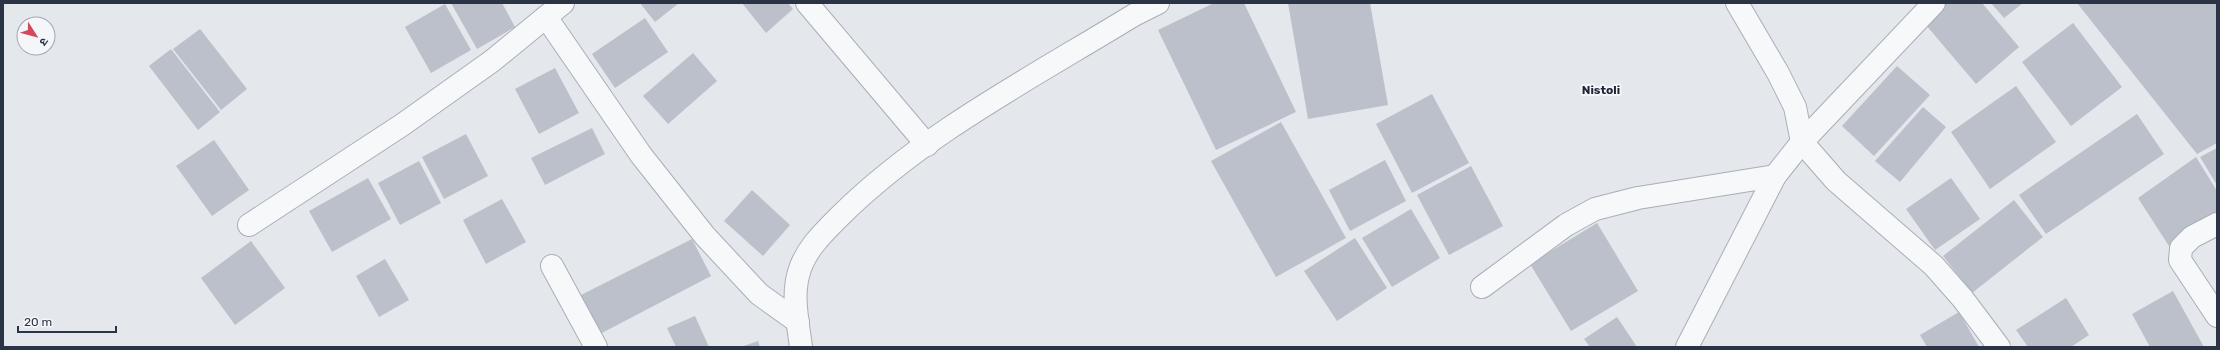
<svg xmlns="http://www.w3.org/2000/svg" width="2220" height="350" viewBox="0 0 2220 350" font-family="Rubik,'Noto Sans Devanagari',sans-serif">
<rect width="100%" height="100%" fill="#e4e7ec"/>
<g fill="#bbc0ca">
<path d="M 451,3 L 502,3 L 515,27 L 477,49 Z"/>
<path d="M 640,3 L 679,3 L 655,22 Z"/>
<path d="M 742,3 L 788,3 L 793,9 L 766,33 Z"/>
<path d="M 1214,3 L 1244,3 L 1296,112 L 1216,150 L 1158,30 Z"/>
<path d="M 1288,3 L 1370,3 L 1388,105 L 1308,119 Z"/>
<path d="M 1938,3 L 1982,3 L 2019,47 L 1976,84 L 1920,18 Z"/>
<path d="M 1991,3 L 2023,3 L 2004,18 Z"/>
<path d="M 2077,3 L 2217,3 L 2217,143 L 2197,154 Z"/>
<path d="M 445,4 L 471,50 L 431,73 L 405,27 Z"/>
<path d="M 645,18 L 668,52 L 615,88 L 592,54 Z"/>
<path d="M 2073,23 L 2122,87 L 2071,126 L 2022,62 Z"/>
<path d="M 200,29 L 247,89 L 221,110 L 173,49 Z"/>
<path d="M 171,49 L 220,112 L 198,130 L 149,66 Z"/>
<path d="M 693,53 L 717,81 L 668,124 L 643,96 Z"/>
<path d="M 1897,66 L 1930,95 L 1874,156 L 1842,126 Z"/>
<path d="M 555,68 L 579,113 L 539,134 L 515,89 Z"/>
<path d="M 2016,86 L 2056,142 L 1990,189 L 1951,132 Z"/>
<path d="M 1432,94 L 1469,163 L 1412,193 L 1376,124 Z"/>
<path d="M 1923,107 L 1946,127 L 1900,182 L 1875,161 Z"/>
<path d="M 2137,114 L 2164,154 L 2046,234 L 2019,195 Z"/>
<path d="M 1281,122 L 1346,238 L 1276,277 L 1211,161 Z"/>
<path d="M 592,128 L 605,154 L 545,185 L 531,158 Z"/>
<path d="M 466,134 L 488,176 L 444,199 L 422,157 Z"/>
<path d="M 214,140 L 249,190 L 212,216 L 176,166 Z"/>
<path d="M 2217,148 L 2217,185 L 2200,157 Z"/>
<path d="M 2196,157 L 2217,191 L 2217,217 L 2169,246 L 2138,198 Z"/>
<path d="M 1385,160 L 1406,201 L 1350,231 L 1329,190 Z"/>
<path d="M 419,161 L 441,203 L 400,225 L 378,183 Z"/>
<path d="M 1471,166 L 1503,226 L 1449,255 L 1417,195 Z"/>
<path d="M 368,178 L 391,219 L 332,252 L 309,211 Z"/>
<path d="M 1951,178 L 1980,219 L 1935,250 L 1906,209 Z"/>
<path d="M 752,190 L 790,225 L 763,256 L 724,221 Z"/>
<path d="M 502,199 L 526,242 L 486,264 L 463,220 Z"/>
<path d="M 2014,200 L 2043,237 L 1972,293 L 1943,256 Z"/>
<path d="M 1411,209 L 1440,258 L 1392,287 L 1362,238 Z"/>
<path d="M 1597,223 L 1638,291 L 1571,331 L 1530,264 Z"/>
<path d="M 1355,238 L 1387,288 L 1337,321 L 1304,271 Z"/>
<path d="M 692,239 L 711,276 L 598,335 L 579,296 Z"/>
<path d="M 251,241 L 285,288 L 235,325 L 201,278 Z"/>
<path d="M 385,259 L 409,300 L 379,317 L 356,276 Z"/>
<path d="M 2173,291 L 2204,347 L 2150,347 L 2132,314 Z"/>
<path d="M 2066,298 L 2089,335 L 2071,347 L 2028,347 L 2016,330 Z"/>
<path d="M 1959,312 L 1979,347 L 1927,347 L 1920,335 Z"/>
<path d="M 695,316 L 709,347 L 676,347 L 667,328 Z"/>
<path d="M 1617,317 L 1637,347 L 1590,347 L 1584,339 Z"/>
<path d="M 758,341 L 760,347 L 741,347 Z"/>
</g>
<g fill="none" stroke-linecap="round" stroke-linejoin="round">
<defs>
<g id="minor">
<path d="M 807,3 L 927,145"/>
<path d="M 1737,3 L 1778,73 L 1795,107 L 1802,142 L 1836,181 L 1934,266 L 1963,299 L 1999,347"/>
<path d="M 546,17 L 641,155 L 705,236 L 759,294 L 798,322"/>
<path d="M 2217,224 L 2192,237 L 2181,248 L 2180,260 L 2217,316"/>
<path d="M 249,225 L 402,125 L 492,61 L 563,3"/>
<path d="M 552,266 L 596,347"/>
<path d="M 1482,287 L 1566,225 L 1595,209 L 1638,198 L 1775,176"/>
<path d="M 801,347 C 798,322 791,294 800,269 C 807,248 824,232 840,216 C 924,133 1033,77 1134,15 L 1158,3"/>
<path d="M 1687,347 L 1775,176 L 1802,142 L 1934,3"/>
</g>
</defs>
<use href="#minor" stroke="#a9aeb7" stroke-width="24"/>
<use href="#minor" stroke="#f7f8fa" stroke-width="22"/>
</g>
<g text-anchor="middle" stroke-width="4" stroke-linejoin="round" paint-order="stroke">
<g font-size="12" font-weight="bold" fill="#1d2536" stroke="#f4f6f9">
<text x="1601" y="94">Nistoli</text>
</g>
</g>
<rect width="2220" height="350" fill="none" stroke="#2b3445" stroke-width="8"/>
<g transform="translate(36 36) rotate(126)"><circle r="19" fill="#f4f6f9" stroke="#a4a8b1"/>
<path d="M0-3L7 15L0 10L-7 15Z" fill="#d1495b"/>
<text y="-6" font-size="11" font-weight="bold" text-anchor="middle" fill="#2b3445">उ</text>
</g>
<path d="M18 326v6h98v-6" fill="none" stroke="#2b3445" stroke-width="2"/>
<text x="24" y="326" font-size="12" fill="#2b3445" stroke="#f4f6f9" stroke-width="3" paint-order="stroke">20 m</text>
</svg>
